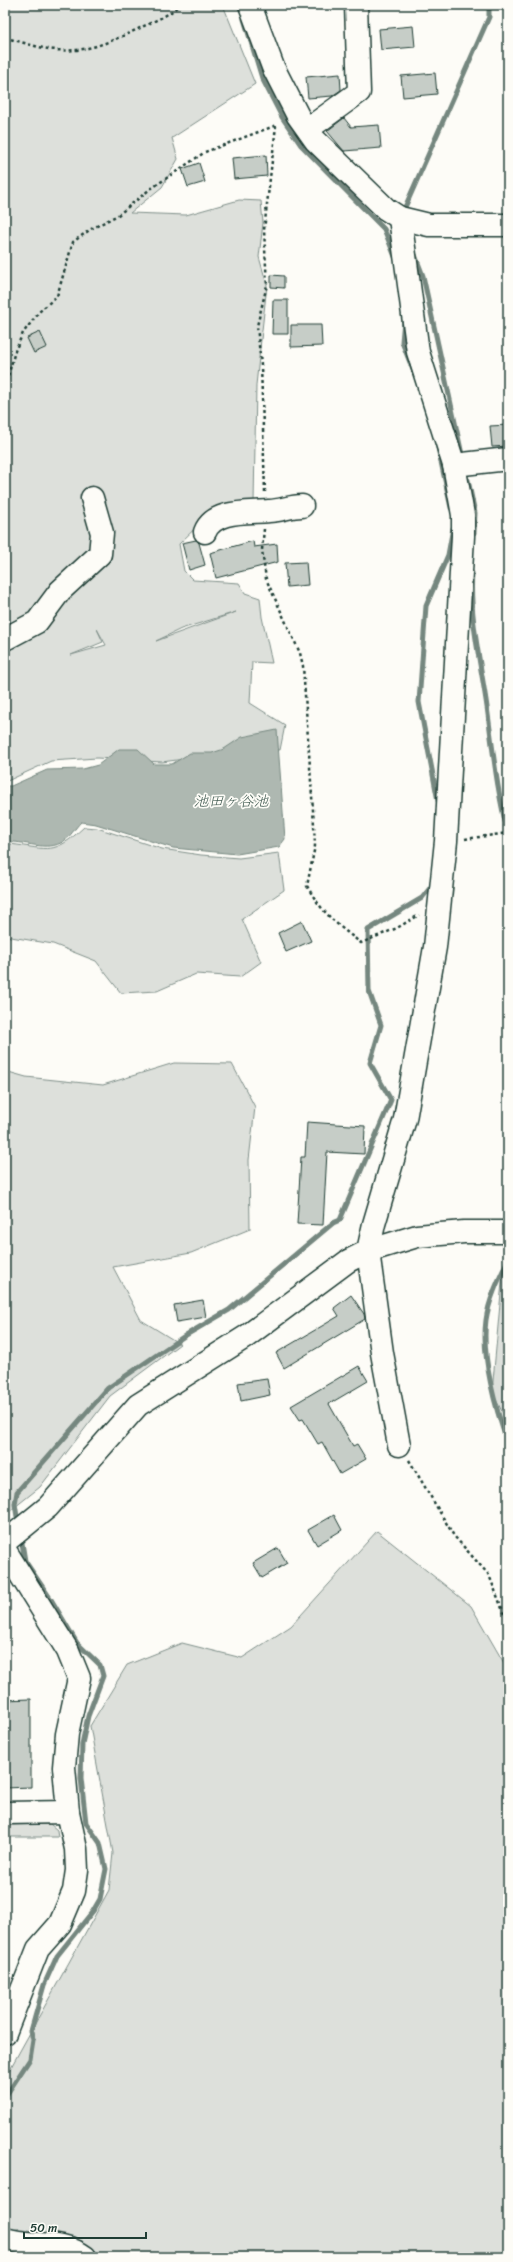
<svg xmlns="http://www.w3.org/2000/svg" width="513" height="2262" viewBox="0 0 513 2262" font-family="Sriracha,'Klee One',sans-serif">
<rect width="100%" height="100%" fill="#fdfcf7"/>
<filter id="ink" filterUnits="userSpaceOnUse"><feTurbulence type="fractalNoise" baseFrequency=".025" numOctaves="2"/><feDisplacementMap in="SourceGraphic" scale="8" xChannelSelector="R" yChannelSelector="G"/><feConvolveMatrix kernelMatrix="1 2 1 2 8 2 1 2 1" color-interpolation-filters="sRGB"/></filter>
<g filter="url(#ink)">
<g fill="#dde0db" stroke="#7e8e88" fill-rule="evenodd">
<path d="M 5,5 L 223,5 L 255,84 L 172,138 L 178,159 L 162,187 L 130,213 L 186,215 L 239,200 L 261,201 L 263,223 L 259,257 L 267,285 L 256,385 L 254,503 L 213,511 L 179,544 L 184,571 L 193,580 L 239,583 L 245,593 L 260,598 L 262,617 L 272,663 L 252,662 L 250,703 L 285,725 L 280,750 L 239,744 L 213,755 L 162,762 L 97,758 L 51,761 L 5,782 ZM 236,612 L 156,641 L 181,629 ZM 97,629 L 106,645 L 71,655 L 103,642 Z"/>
<path d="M 84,827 L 97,828 L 162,849 L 201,855 L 239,858 L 279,853 L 284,890 L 242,919 L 261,962 L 240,977 L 196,974 L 157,991 L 121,993 L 96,961 L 53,944 L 5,936 L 5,846 L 10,844 C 50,849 53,856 84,827 Z"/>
<path d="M 174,1063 L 232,1064 L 255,1107 L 249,1160 L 250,1229 L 191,1253 L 113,1267 L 141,1320 L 180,1344 L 110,1396 L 40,1487 L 5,1515 L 5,1071 L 26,1077 L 103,1085 Z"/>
<path d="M 508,1264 L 508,1423 L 492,1392 L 503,1271 Z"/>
<path d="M 377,1531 L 471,1606 L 508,1670 L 508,2257 L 102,2257 L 68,2237 L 5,2226 L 5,2078 L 109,1890 L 113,1853 L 90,1726 L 127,1665 L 182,1643 L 242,1658 L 291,1626 Z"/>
<path d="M 50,1824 L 57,1830 L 58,1837 L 5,1837 L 5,1825 Z"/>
</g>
<path fill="#aeb8b1" stroke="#75877f" d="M 277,730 L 285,839 L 279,847 L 237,854 L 173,848 L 96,824 L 81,822 C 75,828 70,837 64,841 C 47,853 24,840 5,842 L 5,786 L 11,786 L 47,770 L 83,769 L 98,765 L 119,749 L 138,749 L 154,764 L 172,764 L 190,753 L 212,753 L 224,749 L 242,737 Z"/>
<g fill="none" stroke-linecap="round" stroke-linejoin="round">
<g stroke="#75877f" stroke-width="5">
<path d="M 244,19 L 262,78 L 282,117 L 301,145 L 384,229 L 396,259"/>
<path d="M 402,214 L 489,17 L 489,5"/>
<path d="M 415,255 L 423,276 L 463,459"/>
<path d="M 404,320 L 402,342 L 413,370"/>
<path d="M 438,448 L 451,508"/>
<path d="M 468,480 L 475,513 L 474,533"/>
<path d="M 472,573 C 469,617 481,664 487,707 C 493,750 497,792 508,833"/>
<path d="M 438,801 L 419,702 L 426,606 L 448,555 L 453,528"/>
<path d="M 508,1260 C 499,1279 489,1299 486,1320 C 481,1357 496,1410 508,1444"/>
<path d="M 18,1523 L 15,1504 L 17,1492 L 108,1388 L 186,1335 L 229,1310 L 333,1223 L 340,1220 L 391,1100 L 370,1063 L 381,1025 L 369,991 L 368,930 L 422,898 L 434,883"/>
<path d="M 5,2097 L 30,2059 L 33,2040 L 31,2031 L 44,1985 L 57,1956 L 93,1911 L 100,1899 L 106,1869 L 100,1843 L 86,1823 L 81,1778 L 82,1744 L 88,1716 L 103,1676 L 100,1665 L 77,1643 L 52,1601 L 25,1561 L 21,1537"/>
</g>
</g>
<g fill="#c6cdc7" stroke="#1f3d34">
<path d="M 413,26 L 415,47 L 381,50 L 379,29 Z"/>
<path d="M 435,73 L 437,94 L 403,97 L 401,76 Z"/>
<path d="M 340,74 L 341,90 L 332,96 L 308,98 L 306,77 Z"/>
<path d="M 344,118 L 351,127 L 379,125 L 381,148 L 344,151 L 327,131 Z"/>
<path d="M 266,155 L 267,176 L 234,179 L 232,158 Z"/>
<path d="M 199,163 L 205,182 L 188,187 L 182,169 Z"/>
<path d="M 271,275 L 284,276 L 284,288 L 271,287 Z"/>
<path d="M 273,300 L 288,300 L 288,334 L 272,334 Z"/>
<path d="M 291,325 L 321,325 L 322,346 L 291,347 Z"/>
<path d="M 40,332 L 47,347 L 34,353 L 27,338 Z"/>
<path d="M 508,425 L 508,446 L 492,447 L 490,426 Z"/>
<path d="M 196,540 L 199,543 L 205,565 L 189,570 L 182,543 Z"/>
<path d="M 253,541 L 254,547 L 277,544 L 278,562 L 216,578 L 210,553 Z"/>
<path d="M 306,562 L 308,585 L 287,587 L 285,563 Z"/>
<path d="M 302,921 L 311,941 L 286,952 L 278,933 Z"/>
<path d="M 307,1122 L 365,1126 L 364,1154 L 327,1152 L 323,1225 L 297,1224 L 301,1157 L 305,1157 Z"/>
<path d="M 351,1295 L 364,1314 L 365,1319 L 284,1368 L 276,1353 L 339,1316 L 334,1308 Z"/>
<path d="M 203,1300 L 206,1317 L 177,1322 L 174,1305 Z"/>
<path d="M 359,1366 L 368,1381 L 329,1404 L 353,1446 L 357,1444 L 366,1459 L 340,1474 L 322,1442 L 318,1444 L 303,1419 L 300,1420 L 291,1406 Z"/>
<path d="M 267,1379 L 270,1395 L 241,1401 L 238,1383 Z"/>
<path d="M 334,1515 L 342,1530 L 317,1545 L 308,1530 Z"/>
<path d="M 278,1548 L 287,1563 L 262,1578 L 253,1563 Z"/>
<path d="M 31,1699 L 31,1787 L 5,1788 L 5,1700 Z"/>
</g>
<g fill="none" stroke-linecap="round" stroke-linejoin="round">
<defs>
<g id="minor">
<path d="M 250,5 L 273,67 L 298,116 L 315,140 L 386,209 L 400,218 L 429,225 L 508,225"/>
<path d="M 308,129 L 359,92 L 356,5"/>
<path d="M 454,465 L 508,459"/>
<path d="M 205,532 C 214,509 249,513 269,511 C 280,511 290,506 302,506"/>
<path d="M 5,639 L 37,622 L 60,591 L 100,554 L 102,533 L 92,498"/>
<path d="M 399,1445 L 382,1353 L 368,1251 L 374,1224 L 405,1119 L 435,947 L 446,841 L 463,536 L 463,515 L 454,465 L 418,352 L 400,218"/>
<path d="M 5,1542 L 48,1507 L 138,1405 L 247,1336 L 348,1261 L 368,1251 L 417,1236 L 464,1232 L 508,1232"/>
<path d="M 5,1550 L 68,1651 L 79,1678 L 67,1734 L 64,1767 L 68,1812 L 76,1849 L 77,1870 L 74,1891 L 60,1924 L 38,1949 L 5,2033"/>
<path d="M 5,1813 L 68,1812"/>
<path d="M 5,2239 C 30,2247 63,2240 85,2257"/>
</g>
</defs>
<use href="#minor" stroke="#1f3d34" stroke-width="25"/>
<g stroke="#1f3d34" stroke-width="2.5" stroke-dasharray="3 3" stroke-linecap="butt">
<path d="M 5,38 C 20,41 35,47 49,49 C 83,55 110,42 140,28 C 153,21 169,16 179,5"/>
<path d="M 5,387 L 15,351 L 23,333 L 39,312 L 57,296 L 73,242 L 91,229 L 118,215 L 149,190 L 205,152 L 277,125"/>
<path d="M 265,492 L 261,365 L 257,326 L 267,285 L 264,230 L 276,126"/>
<path d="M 264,529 L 262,550 L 266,579 L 300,653 L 303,666 L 314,825 L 315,846 L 307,886 C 323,914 336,924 361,943 L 397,928 L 419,915"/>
<path d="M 465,839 L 508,833"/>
<path d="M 409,1460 L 454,1536 L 489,1575 L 503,1611 L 508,1618"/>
</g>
<use href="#minor" stroke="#fdfcf7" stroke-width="22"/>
</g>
</g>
<g text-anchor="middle" stroke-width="3.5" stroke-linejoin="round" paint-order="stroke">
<g font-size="15" font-style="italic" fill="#435c53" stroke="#fdfcf7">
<text x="231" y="806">池田ヶ谷池</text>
</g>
</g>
<rect width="513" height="2262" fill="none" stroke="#fdfcf7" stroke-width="20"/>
<rect x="10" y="10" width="493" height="2242" fill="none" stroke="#1f3d34" stroke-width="1.5" filter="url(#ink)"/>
<path d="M24 2232v6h122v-6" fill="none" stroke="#1f3d34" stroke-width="2"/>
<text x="30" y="2232" font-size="12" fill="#1f3d34" stroke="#fdfcf7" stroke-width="3" paint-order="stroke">50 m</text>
</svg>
